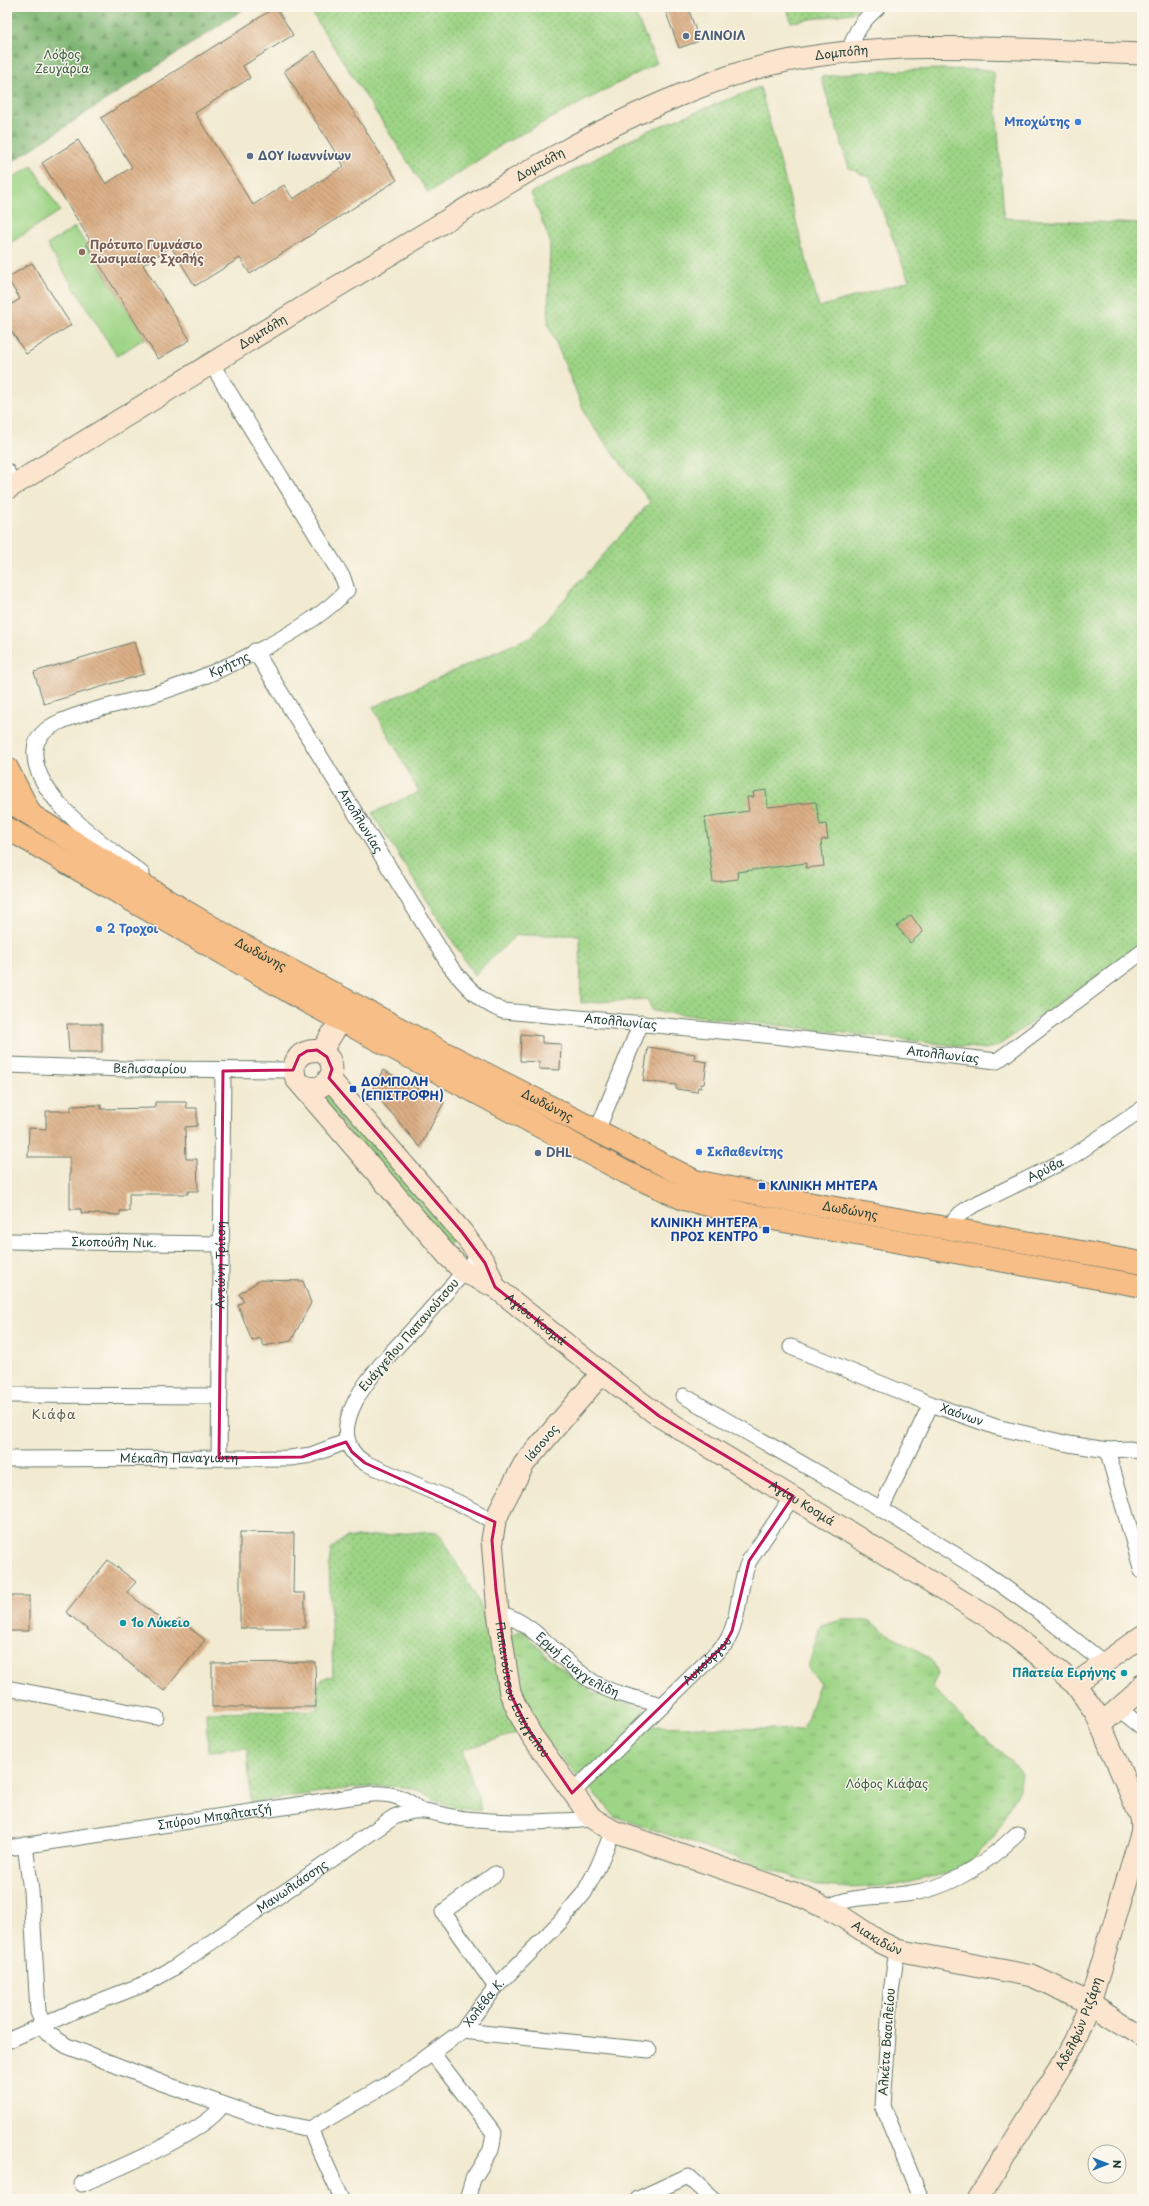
<svg xmlns="http://www.w3.org/2000/svg" width="1149" height="2206" viewBox="0 0 1149 2206" font-family="'Playpen Sans',sans-serif">
<defs>
<pattern id="grass-dots" width="8" height="8" patternUnits="userSpaceOnUse"><rect width="8" height="8" fill="#9dd485"/><path d="M2 2h.1M6 6h.1" fill="none" stroke="#7fad6e" stroke-width="1.8" stroke-linecap="round"/></pattern>
<pattern id="forest-firs" width="22" height="20" patternUnits="userSpaceOnUse"><rect width="22" height="20" fill="#7eb672"/><path d="M5 1l3.5 6h-7zM16 11l3.5 6h-7z" fill="#67955e"/></pattern>
<pattern id="park-tufts" width="24" height="20" patternUnits="userSpaceOnUse"><rect width="24" height="20" fill="#9dd485"/><path d="M3 7l-1-3M5 7V3M7 7l1-3M15 17l-1-3M17 17v-4M19 17l1-3" fill="none" stroke="#7fad6e"/></pattern>
<pattern id="building-back-hatch" width="6" height="6" patternUnits="userSpaceOnUse"><rect width="6" height="6" fill="#daad84"/><path d="M-1 5l2 2M0 0l6 6M5-1l2 2" fill="none" stroke="#b08e6d"/></pattern>
</defs>
<rect width="100%" height="100%" fill="#fbf7ec"/>
<filter id="ink" filterUnits="userSpaceOnUse"><feTurbulence type="fractalNoise" baseFrequency=".025" numOctaves="2"/><feDisplacementMap in="SourceGraphic" scale="8" xChannelSelector="R" yChannelSelector="G"/><feConvolveMatrix kernelMatrix="1 2 1 2 8 2 1 2 1" color-interpolation-filters="sRGB"/></filter>
<filter id="wash" filterUnits="userSpaceOnUse"><feTurbulence type="fractalNoise" baseFrequency=".012" numOctaves="4" result="noise"/><feDisplacementMap in="SourceGraphic" scale="16" xChannelSelector="R" yChannelSelector="G"/><feGaussianBlur stdDeviation="0.9" result="paint"/><feColorMatrix in="noise" values="0 0 0 0 0 0 0 0 0 0 0 0 0 0 0 0 0 1.4 0 .05"/><feComposite in="paint" operator="in"/></filter>
<g filter="url(#wash)">
<rect width="100%" height="100%" fill="#f2ead1"/>
<g fill="url(#grass-dots)" stroke="#5e885c">
<path d="M 308,7 L 632,7 L 657,63 L 506,142 L 428,193 Z"/>
<path d="M 787,7 L 860,7 L 852,13 L 791,22 Z"/>
<path d="M 941,69 L 990,70 L 994,73 L 1004,218 L 1142,224 L 1142,944 L 998,1046 L 985,1049 L 653,1011 L 647,999 L 581,1003 L 580,935 L 516,935 L 474,975 L 372,813 L 419,792 L 373,707 L 532,636 L 650,502 L 588,420 L 548,324 L 550,241 L 531,193 L 647,131 L 760,87 L 819,307 L 909,281 L 870,178 L 849,168 L 821,77 L 862,72 Z"/>
<path d="M 329,1092 L 454,1239 L 445,1246 L 321,1099 Z"/>
<path d="M 422,1532 L 437,1533 L 443,1539 L 481,1606 L 497,1671 L 520,1732 L 462,1750 L 482,1810 C 468,1811 451,1807 438,1801 C 426,1795 417,1788 404,1787 C 353,1784 301,1796 251,1803 L 247,1748 L 208,1751 L 206,1712 L 317,1710 L 317,1685 L 324,1678 L 333,1676 L 329,1565 L 331,1549 L 345,1538 Z"/>
</g>
<path fill="url(#forest-firs)" stroke="#4e7a53" d="M 7,7 L 247,7 L 7,165 Z"/>
<path fill="url(#park-tufts)" stroke="#5e885c" d="M 842,1620 L 868,1620 L 888,1634 L 915,1648 L 933,1662 L 938,1673 L 932,1687 L 988,1743 L 1011,1759 L 1021,1772 L 1020,1787 L 993,1838 L 976,1856 L 953,1872 L 897,1885 L 849,1888 L 820,1886 L 616,1817 L 554,1750 L 539,1730 L 515,1689 L 510,1635 L 523,1630 L 551,1660 L 595,1693 L 646,1710 L 652,1726 L 803,1730 L 820,1682 L 808,1668 L 820,1626 Z"/>
<g fill="#9dd485" stroke="#5e885c">
<path d="M 32,166 L 60,211 L 7,245 L 7,181 Z"/>
<path d="M 75,227 L 145,338 L 117,356 L 47,245 Z"/>
</g>
<g id="blocks">
<g fill="url(#building-back-hatch)">
<path d="M 276,7 L 293,35 L 243,66 L 250,78 L 195,113 L 253,205 L 284,185 L 293,199 L 344,166 L 284,71 L 315,51 L 397,180 L 250,274 L 240,258 L 195,286 L 171,247 L 143,265 L 190,340 L 158,359 L 86,243 L 90,240 L 42,163 L 78,140 L 106,184 L 132,167 L 101,118 Z"/>
<path d="M 664,7 L 688,7 L 699,41 L 679,48 Z"/>
<path d="M 32,263 L 71,325 L 26,354 L 7,324 L 7,307 L 20,299 L 7,278 Z"/>
<path d="M 134,642 L 144,674 L 44,704 L 34,672 Z"/>
<path d="M 766,790 L 768,807 L 816,802 L 820,825 L 826,824 L 828,839 L 821,840 L 824,866 L 806,868 L 806,863 L 737,872 L 738,879 L 713,882 L 705,817 L 749,811 L 747,797 L 754,797 L 753,792 Z"/>
<path d="M 911,915 L 923,932 L 910,943 L 897,926 Z"/>
<path d="M 67,1024 L 102,1024 L 102,1052 L 69,1052 Z"/>
<path d="M 521,1034 L 542,1036 L 542,1043 L 561,1044 L 560,1070 L 539,1069 L 539,1062 L 520,1061 Z"/>
<path d="M 648,1047 L 695,1054 L 694,1060 L 707,1062 L 704,1084 L 701,1084 L 701,1088 L 698,1087 L 697,1092 L 676,1089 L 676,1085 L 643,1081 Z"/>
<path d="M 383,1070 L 444,1102 L 420,1147 L 372,1090 Z"/>
<path d="M 155,1102 L 186,1102 L 187,1108 L 197,1108 L 197,1126 L 185,1127 L 186,1159 L 197,1159 L 198,1191 L 188,1191 L 188,1194 L 129,1194 L 129,1211 L 120,1211 L 120,1215 L 81,1213 L 81,1209 L 70,1209 L 70,1157 L 28,1157 L 29,1128 L 46,1129 L 46,1111 L 71,1111 L 71,1106 L 101,1105 L 101,1109 L 155,1108 Z"/>
<path d="M 260,1280 L 303,1281 L 311,1303 L 291,1341 L 264,1346 L 260,1338 L 252,1341 L 238,1305 L 244,1301 L 239,1294 Z"/>
<path d="M 240,1532 L 294,1533 L 293,1593 L 305,1593 L 305,1628 L 240,1628 Z"/>
<path d="M 108,1560 L 136,1582 L 127,1592 L 171,1628 L 179,1619 L 205,1640 L 164,1691 L 66,1612 Z"/>
<rect x="7" y="1596" width="22" height="35"/>
<path d="M 315,1662 L 316,1707 L 212,1707 L 212,1663 Z"/>
</g>
</g>
</g>
<g filter="url(#ink)">
<use href="#blocks" fill-opacity="0" stroke="#697a6b" stroke-width="1"/>
<g fill="none" stroke-linecap="round" stroke-linejoin="round">
<defs>
<g id="street">
<path d="M 850,50 C 855,31 863,20 878,7"/>
<path d="M 7,471 L 12,486"/>
<path id="s1" d="M 255,651 L 450,966 C 464,984 481,1003 503,1011 L 774,1036 L 997,1061 L 1142,952"/>
<path id="s2" d="M 142,874 C 109,848 31,797 35,750 C 36,735 50,726 62,721 C 91,708 125,704 155,694 C 208,678 311,631 347,590 L 343,578 L 211,363"/>
<path id="s3" d="M 7,1065 L 125,1069 L 294,1070"/>
<path d="M 597,1131 L 641,1023"/>
<path id="s4" d="M 948,1227 L 960,1214 L 970,1207 L 1070,1158 L 1142,1109"/>
<path id="s5" d="M 7,1241 L 221,1244"/>
<path d="M 480,1254 C 459,1278 438,1301 417,1325 C 392,1353 310,1428 365,1463 L 457,1502 L 495,1522"/>
<path id="s6" d="M 791,1347 L 931,1404 L 996,1427 L 1069,1444 L 1107,1450 L 1130,1449 L 1142,1452"/>
<path d="M 7,1395 L 220,1396"/>
<path d="M 684,1396 L 881,1509 L 980,1570 L 1038,1611 L 1104,1663"/>
<path d="M 1107,1450 L 1142,1571"/>
<path id="s7" d="M 219,1458 L 223,1071"/>
<path id="s8" d="M 7,1459 L 290,1458 L 311,1455 L 348,1441"/>
<path d="M 881,1509 L 931,1404"/>
<path id="s9" d="M 498,1613 C 535,1621 562,1664 595,1683 C 615,1695 640,1699 662,1705"/>
<path d="M 7,1688 L 156,1717"/>
<path d="M 1119,1709 L 1142,1727"/>
<path id="s10" d="M 572,1793 L 725,1644 C 741,1620 737,1587 749,1561 L 793,1496"/>
<path d="M 25,1845 L 31,1891 L 38,2012 L 47,2033 L 67,2046 L 162,2083 L 271,2121 L 310,2129"/>
<path id="s11" d="M 7,1848 L 371,1794 C 389,1793 405,1797 418,1809"/>
<path d="M 495,1874 L 443,1912 L 496,1987"/>
<path d="M 826,1908 C 852,1894 878,1898 906,1894 C 948,1889 987,1863 1017,1834"/>
<path d="M 897,1950 L 891,1992 L 883,2106 L 921,2199"/>
<path d="M 462,2031 L 649,2050"/>
<path id="s12" d="M 7,2041 L 72,2012 L 147,1983 L 172,1969 L 394,1817 C 424,1803 435,1816 465,1819 C 495,1822 525,1823 556,1821 C 568,1821 581,1821 592,1818"/>
<path d="M 433,2054 L 494,2133 L 491,2150 L 473,2179 L 467,2199"/>
<path id="s13" d="M 310,2129 L 401,2076 L 462,2031 L 496,1987 L 560,1922 L 584,1893 L 598,1867 L 613,1831"/>
<path d="M 310,2129 L 342,2199"/>
<path d="M 82,2184 C 109,2172 214,2129 222,2104"/>
<path d="M 638,2199 L 688,2176 L 713,2199"/>
</g>
<g id="secondary">
<path id="s14" d="M 7,489 C 144,405 281,320 419,237 C 505,185 585,134 678,96 C 709,83 740,71 773,64 C 893,37 1020,50 1142,54"/>
<path d="M 321,1052 L 350,1005"/>
<path d="M 329,1078 L 462,1232 L 485,1263 L 495,1287"/>
<path id="s15" d="M 303,1085 C 309,1088 317,1089 323,1085 C 328,1081 332,1075 332,1069 C 331,1040 284,1047 296,1079 L 447,1255 L 464,1272 L 495,1287 L 602,1373 L 659,1416 L 993,1620 L 1041,1657 L 1075,1684 L 1095,1712 L 1141,1818 L 1142,1829"/>
<path id="s16" d="M 602,1373 L 524,1464 L 502,1505 L 495,1522 L 492,1540 L 498,1613 L 510,1693 L 520,1715 L 532,1736 L 584,1808 L 592,1818 L 613,1831 L 794,1893 L 838,1914 L 880,1942 L 897,1950 L 1032,1976 L 1090,2003 L 1142,2036"/>
<path d="M 1075,1684 L 1142,1636"/>
<path d="M 1101,1724 L 1132,1697 L 1142,1685"/>
<path id="s17" d="M 978,2199 L 1061,2066 L 1075,2040 L 1090,2003 L 1142,1830"/>
</g>
<g id="primary">
<path d="M 7,768 L 30,813"/>
<path id="s18" d="M 7,800 L 183,910 L 239,943 L 443,1052 L 695,1181 L 785,1199 L 1142,1263"/>
<path d="M 7,828 L 309,1003 L 625,1172 L 684,1199 L 745,1214 L 1142,1286"/>
</g>
</defs>
<use href="#street" stroke="#697a6b" stroke-width="17"/>
<use href="#secondary" stroke="#697a6b" stroke-width="23"/>
<use href="#primary" stroke="#697a6b" stroke-width="24"/>
<use href="#street" stroke="#fff" stroke-width="15"/>
<use href="#secondary" stroke="#fce5cf" stroke-width="21"/>
<use href="#primary" stroke="#f7be87" stroke-width="22"/>
</g>
</g>
<path fill="none" stroke="#c2185b" stroke-width="3" stroke-linejoin="round" d="M 317,1050 L 327,1057 L 332,1069 L 329,1078 L 462,1232 L 485,1263 L 495,1287 L 659,1416 L 793,1496 L 749,1561 L 732,1631 L 725,1644 L 572,1793 L 527,1727 L 510,1693 L 496,1590 L 492,1540 L 495,1522 L 365,1463 L 352,1452 L 346,1442 L 302,1457 L 219,1458 L 223,1071 L 293,1070 L 299,1056 L 307,1051 Z"/>
<g fill="#5c6f8a" stroke="#fbf7ec" stroke-width="1.5">
<circle cx="686" cy="36" r="4"/>
<circle cx="250" cy="156" r="4"/>
<circle cx="538" cy="1153" r="4"/>
</g>
<g fill="#3f7fe0" stroke="#fbf7ec" stroke-width="1.5">
<circle cx="1078" cy="122" r="4"/>
<circle cx="99" cy="929" r="4"/>
<circle cx="699" cy="1152" r="4"/>
</g>
<circle fill="#8d6e63" stroke="#fbf7ec" stroke-width="1.5" cx="82" cy="252" r="4"/>
<g fill="#1a4fb4" stroke="#fbf7ec" stroke-width="1.5">
<rect x="349" y="1085" width="8" height="8" rx="2"/>
<rect x="758" y="1182" width="8" height="8" rx="2"/>
<rect x="762" y="1226" width="8" height="8" rx="2"/>
</g>
<g fill="#0f9aa8" stroke="#fbf7ec" stroke-width="1.5">
<circle cx="123" cy="1623" r="4"/>
<circle cx="1124" cy="1673" r="4"/>
</g>
<g text-anchor="middle" stroke-width="3" stroke-linejoin="round" paint-order="stroke">
<g font-size="12" font-weight="bold" fill="#4e5e75" stroke="#fbf7ec" text-anchor="start">
<text x="694" y="40">ΕΛΙΝΟΙΛ</text>
<text x="258" y="160">ΔΟΥ Ιωαννίνων</text>
<text x="546" y="1157">DHL</text>
</g>
<g font-size="12" fill="#1f3d34" stroke="#fbf7ec">
<text dy="4" stroke="none"><textPath href="#s14" startOffset="948">Δομπόλη</textPath></text>
<text dy="4" stroke="none"><textPath href="#s14" startOffset="624">Δομπόλη</textPath></text>
<text dy="4" stroke="none"><textPath href="#s14" startOffset="300">Δομπόλη</textPath></text>
<text dy="4" stroke="none"><textPath href="#s2" startOffset="388">Κρήτης</textPath></text>
<text dy="4" stroke="none"><textPath href="#s1" startOffset="200">Απολλωνίας</textPath></text>
<text dy="4" stroke="none"><textPath href="#s18" startOffset="297">Δωδώνης</textPath></text>
<text dy="4" stroke="none"><textPath href="#s1" startOffset="559">Απολλωνίας</textPath></text>
<text dy="4" stroke="none"><textPath href="#s1" startOffset="883">Απολλωνίας</textPath></text>
<text dy="4" stroke="none"><textPath href="#s3" startOffset="143">Βελισσαρίου</textPath></text>
<text dy="4" stroke="none"><textPath href="#s18" startOffset="621">Δωδώνης</textPath></text>
<text dy="4" stroke="none"><textPath href="#s4" startOffset="114">Αρύβα</textPath></text>
<text dy="4" stroke="none"><textPath href="#s18" startOffset="945">Δωδώνης</textPath></text>
<text dy="4" stroke="none"><textPath href="#s5" startOffset="107">Σκοπούλη Νικ.</textPath></text>
<text dy="4" stroke="none"><textPath href="#s7" startOffset="193">Αντώνη Τρίτση</textPath></text>
<text dy="4" stroke="none"><textPath href="#s15" startOffset="451">Αγίου Κοσμά</textPath></text>
<text transform="translate(409 1335) rotate(-49)" y="4">Ευάγγελου Παπανούτσου</text>
<text dy="4" stroke="none"><textPath href="#s6" startOffset="184">Χαόνων</textPath></text>
<text transform="translate(542 1443) rotate(-50)" y="4">Ιάσονος</text>
<text dy="4" stroke="none"><textPath href="#s8" startOffset="172">Μέκαλη Παναγιώτη</textPath></text>
<text dy="4" stroke="none"><textPath href="#s15" startOffset="775">Αγίου Κοσμά</textPath></text>
<text dy="4" stroke="none"><textPath href="#s10" startOffset="189">Λυκούργου</textPath></text>
<text dy="4" stroke="none"><textPath href="#s9" startOffset="96">Ερμή Ευαγγελίδη</textPath></text>
<text dy="4" stroke="none"><textPath href="#s16" startOffset="358">Παπανούτσου Ευάγγελου</textPath></text>
<text dy="4" stroke="none"><textPath href="#s11" startOffset="210">Σπύρου Μπαλτατζή</textPath></text>
<text dy="4" stroke="none"><textPath href="#s12" startOffset="326">Μανωλιάσσης</textPath></text>
<text dy="4" stroke="none"><textPath href="#s16" startOffset="818">Αιακιδών</textPath></text>
<text dy="4" stroke="none"><textPath href="#s13" startOffset="217">Χολέβα Κ.</textPath></text>
<text dy="4" stroke="none"><textPath href="#s17" startOffset="203">Αδελφών Ριζάρη</textPath></text>
<text transform="translate(887 2042) rotate(-86)" y="4">Αλκέτα Βασιλείου</text>
</g>
<g font-size="12" fill="#385b44" stroke="#fbf7ec">
<text x="62" y="59">Λόφος<tspan x="62" dy="14">Ζευγάρια</tspan></text>
<text x="887" y="1788">Λόφος Κιάφας</text>
</g>
<g font-size="12" font-weight="bold" fill="#366cbe" stroke="#fbf7ec" text-anchor="start">
<text x="1070" y="126" text-anchor="end">Μποχώτης</text>
<text x="107" y="933">2 Τροχοι</text>
<text x="707" y="1156">Σκλαβενίτης</text>
</g>
<g font-size="12" font-weight="bold" fill="#785e54" stroke="#fbf7ec" text-anchor="start">
<text x="90" y="249">Πρότυπο Γυμνάσιο<tspan x="90" dy="14">Ζωσιμαίας Σχολής</tspan></text>
</g>
<g font-size="12" font-weight="bold" fill="#164399" stroke="#fbf7ec" text-anchor="start">
<text x="361" y="1086">ΔΟΜΠΟΛΗ<tspan x="361" dy="14">(ΕΠΙΣΤΡΟΦΗ)</tspan></text>
<text x="770" y="1190">ΚΛΙΝΙΚΗ ΜΗΤΕΡΑ</text>
<text x="758" y="1227" text-anchor="end">ΚΛΙΝΙΚΗ ΜΗΤΕΡΑ<tspan x="758" dy="14">ΠΡΟΣ ΚΕΝΤΡΟ</tspan></text>
</g>
<g font-size="12" font-weight="bold" fill="#0d838f" stroke="#fbf7ec" text-anchor="start">
<text x="131" y="1627">1ο Λύκειο</text>
<text x="1116" y="1677" text-anchor="end">Πλατεία Ειρήνης</text>
</g>
<g font-size="13" letter-spacing="1" fill="#606450" stroke="#fbf7ec">
<text x="54" y="1419">Κιάφα</text>
</g>
</g>
<rect width="1149" height="2206" fill="none" stroke="#fbf7ec" stroke-width="24"/>
<g transform="translate(1107 2164) rotate(90)"><circle r="19" fill="#fbf7ec" stroke="#a3ada2"/>
<path d="M0-3L7 15L0 10L-7 15Z" fill="#1f6fb2"/>
<text y="-6" font-size="11" font-weight="bold" text-anchor="middle" fill="#1f3d34">N</text>
</g>
</svg>
